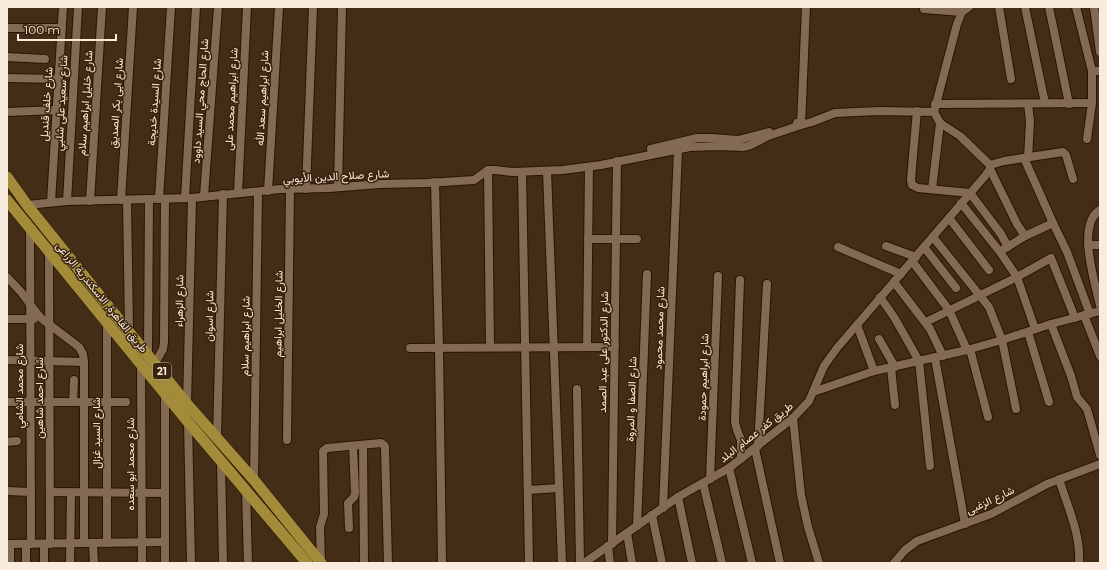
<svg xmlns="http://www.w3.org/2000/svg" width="1107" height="570" viewBox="0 0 1107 570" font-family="Montserrat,Vazirmatn,sans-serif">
<rect width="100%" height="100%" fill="#432d17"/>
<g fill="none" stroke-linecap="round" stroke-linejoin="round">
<defs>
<g id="minor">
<path d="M 969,7 L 962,12 L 957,24 L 934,112 L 940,123 L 960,136 L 990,165"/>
<path d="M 999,7 L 1011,79"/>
<path d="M 1025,7 L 1045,103"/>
<path d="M 1049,7 L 1069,104"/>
<path d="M 1076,7 L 1092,71 L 1092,103 L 1087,139"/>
<path d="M 1094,7 L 1100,52"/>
<path d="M 924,9 L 962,12"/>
<path d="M 7,28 L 62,28"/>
<path d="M 7,57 L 45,59"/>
<path d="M 1092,71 L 1100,71"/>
<path d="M 7,78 L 59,79"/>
<path d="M 935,104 L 1092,103"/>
<path d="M 917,111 L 913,155 L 911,180 L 912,185 L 918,188 L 970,193 L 1001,234 L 1008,247"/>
<path d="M 7,112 L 57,110"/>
<path d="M 797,123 L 801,125 L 806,7"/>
<path d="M 651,149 L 697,138 L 712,138 L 738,140 L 769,132"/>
<path d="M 1024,158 L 1053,223 L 1067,252 L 1090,314"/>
<path d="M 1028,158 L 1030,121 L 1028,104"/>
<path d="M 990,165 L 1004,161 L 1063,152 L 1066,155 L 1073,179"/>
<path d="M 990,169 L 1017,224 L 1025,236"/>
<path d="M 488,170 L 490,347"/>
<path d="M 547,171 L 562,563"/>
<path d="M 522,172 L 529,563"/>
<path d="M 435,182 L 439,348 L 442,563"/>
<path d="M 338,187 L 342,7"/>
<path d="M 306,189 L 313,7"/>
<path d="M 932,189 L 940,123"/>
<path d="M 268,191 L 279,7"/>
<path d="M 238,193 L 247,7"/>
<path d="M 204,196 L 218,7"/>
<path d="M 185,198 L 196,7"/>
<path d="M 159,199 L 171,7"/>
<path d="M 121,200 L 133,7"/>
<path d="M 127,200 L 129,330"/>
<path d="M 67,201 L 78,7"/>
<path d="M 90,201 L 102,7"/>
<path d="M 51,202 L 63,7"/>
<path d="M 961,203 L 1000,252 L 1017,277 L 1035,329"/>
<path d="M 27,205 L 67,201 L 192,198 L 281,189 L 329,188 L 380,184 L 427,183 L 474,180 L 488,170 L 495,170 L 513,172 L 563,170 L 601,165 L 690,147 L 720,146 L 744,147 L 751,145 L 768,136 L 801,125 L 812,122 L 835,113 L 879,111 L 934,112"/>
<path d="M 1100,210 C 1076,224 1095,283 1100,305"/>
<path d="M 949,218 L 989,270"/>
<path d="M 30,228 L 31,544"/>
<path d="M 933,237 L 989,307 L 1002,340 L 1016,409"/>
<path d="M 588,239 L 637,239"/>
<path d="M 1088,245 L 1100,245"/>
<path d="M 886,246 L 916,257"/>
<path d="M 838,247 L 901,274"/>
<path d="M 924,247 L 956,288"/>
<path d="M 1004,249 L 1025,236 L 1053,223"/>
<path d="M 49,252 L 50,544"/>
<path d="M 912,261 L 949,310 L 967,350"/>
<path d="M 7,277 L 21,292 L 36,312 L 42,319 L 79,347 L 83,354 L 84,362 L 84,543"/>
<path d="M 740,280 L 735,422 L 737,430 L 741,440 L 741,459"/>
<path d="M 894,282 L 930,329 L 943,356"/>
<path d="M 880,297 L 894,317 L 919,361 L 930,466"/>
<path d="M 1084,315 L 1100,356"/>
<path d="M 7,319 L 34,319"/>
<path d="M 926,322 L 1017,277 L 1051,258 L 1075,318"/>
<path d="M 107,323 L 107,543"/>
<path d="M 1051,324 L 1071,376 L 1077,397 L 1087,409 L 1100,455"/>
<path d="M 857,325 L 874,371"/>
<path d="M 1028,332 L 1049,402"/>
<path d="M 879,339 L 895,367"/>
<path d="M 587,347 L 589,167"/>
<path d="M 410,348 L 615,347"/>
<path d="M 970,349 L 988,417"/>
<path d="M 148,354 L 149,199"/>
<path d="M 935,358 L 965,524"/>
<path d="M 7,360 L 84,362"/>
<path d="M 155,363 L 163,349 L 164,342 L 165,199"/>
<path d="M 141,364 L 142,563"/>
<path d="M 891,368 L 895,405"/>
<path d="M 577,389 L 580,563"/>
<path d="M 813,392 L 874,371 L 967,350 L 1002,340 L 1051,324 L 1100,311"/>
<path d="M 7,402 L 126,402"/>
<path d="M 73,402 L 74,380"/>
<path d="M 187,404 L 192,198"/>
<path d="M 793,418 L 801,495 L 808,527 L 819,563"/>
<path d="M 188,422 L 191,563"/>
<path d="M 217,438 L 223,194"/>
<path d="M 287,440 L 290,189"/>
<path d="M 7,442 L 17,441"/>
<path d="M 363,445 L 364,563"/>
<path d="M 758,446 L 767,284"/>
<path d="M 755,449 L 780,563"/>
<path d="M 221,461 L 223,563"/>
<path d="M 729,468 L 752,563"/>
<path d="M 710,479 L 718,276"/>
<path d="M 1059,479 C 1067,505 1081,534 1079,563"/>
<path d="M 254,480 L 258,192"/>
<path d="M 703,483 L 722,563"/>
<path d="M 246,490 L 248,563"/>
<path d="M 528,490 L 559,488"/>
<path d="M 7,491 L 31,492"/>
<path d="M 50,492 L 165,493"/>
<path d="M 678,497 L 692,563"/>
<path d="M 663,508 L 678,150"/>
<path d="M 652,515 L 662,563"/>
<path d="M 637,526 L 647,274"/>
<path d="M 349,528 L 348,503 L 354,497 L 355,493 L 353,446"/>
<path d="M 627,533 L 632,563"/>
<path d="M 93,543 L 94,563"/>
<path d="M 7,544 L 165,542"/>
<path d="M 26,544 L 26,563"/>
<path d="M 612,544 L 617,161"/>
<path d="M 608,546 L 610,563"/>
<path d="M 10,563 L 10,544"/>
<path d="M 44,563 L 44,544"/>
<path d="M 70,563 L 71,492"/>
<path d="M 165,563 L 165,394"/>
<path d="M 321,563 L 320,527 L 324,514 L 323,451 L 327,448 L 381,443 L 385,446 L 385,448 L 388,563"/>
<path d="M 584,563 L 678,497 L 729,468 L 793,418 L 809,401 L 824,366 L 837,348 L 985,176 L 990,169 L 990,165"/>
<path d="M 894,563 L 905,550 L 917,541 L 991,514 L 1047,484 L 1100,464"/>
</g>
<g id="highway">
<path d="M 7,177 L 27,205 L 187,404 L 254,480 L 321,563"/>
<path d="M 7,200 L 188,422 L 307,563"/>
</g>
</defs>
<use href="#minor" stroke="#291501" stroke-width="10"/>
<use href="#highway" stroke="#291501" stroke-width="12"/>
<use href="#minor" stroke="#836a52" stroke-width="8"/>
<use href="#highway" stroke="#a28c3a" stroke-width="11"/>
</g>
<g text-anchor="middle" stroke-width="3" stroke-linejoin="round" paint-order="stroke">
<rect fill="#39230d" stroke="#bfaf9f" stroke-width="1" x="153" y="363" width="18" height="16" rx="3"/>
<g font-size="10" font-weight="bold" fill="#f9ebdd">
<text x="162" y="375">21</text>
</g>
<g font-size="11" fill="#f9ebdd" stroke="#39230d">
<text transform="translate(262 98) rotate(-87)" y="4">شارع ابراهيم سعد الله</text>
<text transform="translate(231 99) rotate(-87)" y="4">شارع ابراهيم محمد على</text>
<text transform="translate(200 101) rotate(-86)" y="4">شارع الحاج محي السيد داوود</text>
<text transform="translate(154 102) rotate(-86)" y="4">شارع السيدة خديجة</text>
<text transform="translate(61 103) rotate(-87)" y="4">شارع سعيد على شلبي</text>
<text transform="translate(85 103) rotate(-86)" y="4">شارع خليل ابراهيم سلام</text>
<text transform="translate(116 103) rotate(-86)" y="4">شارع ابى بكر الصديق</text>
<text transform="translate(46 104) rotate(-86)" y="4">شارع خلف قنديل</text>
<text transform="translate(336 176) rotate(-3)" y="4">شارع صلاح الدين الأيوبي</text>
<text transform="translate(102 297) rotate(51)" y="4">طريق القاهرة, الاسكندرية الزراعى</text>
<text transform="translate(179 301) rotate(-89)" y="4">شارع الزهراء</text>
<text transform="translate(278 314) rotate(-89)" y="4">شارع الخليل ابراهيم</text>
<text transform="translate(209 316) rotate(-89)" y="4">شارع اسوان</text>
<text transform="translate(659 328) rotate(-88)" y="4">شارع محمد محمود</text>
<text transform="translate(245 336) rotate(-89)" y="4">شارع ابراهيم سلام</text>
<text transform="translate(603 352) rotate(-89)" y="4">شارع الدكتور على عبد الصمد</text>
<text transform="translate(703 377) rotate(-88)" y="4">شارع ابراهيم حمودة</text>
<text transform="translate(19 386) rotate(-90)" y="4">شارع محمد الشامي</text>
<text transform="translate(39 398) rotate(-90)" y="4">شارع احمد شاهين</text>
<text transform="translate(631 399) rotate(-88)" y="4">شارع الصفا و المروة</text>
<text transform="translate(756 432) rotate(-38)" y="4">طريق كفر عصام البلد</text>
<text transform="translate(96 433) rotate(-90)" y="4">شارع السيد غزال</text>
<text transform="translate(130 464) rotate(-90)" y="4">شارع محمد ابو سعده</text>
<text transform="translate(990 500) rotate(-25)" y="4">شارع الزغبى</text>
</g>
</g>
<rect width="1107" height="570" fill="none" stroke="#f9ebdd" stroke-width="16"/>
<path d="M18 34v6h98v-6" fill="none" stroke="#f9ebdd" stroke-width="2"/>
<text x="24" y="34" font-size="12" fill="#f9ebdd" stroke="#39230d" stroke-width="3" paint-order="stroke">100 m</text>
</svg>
